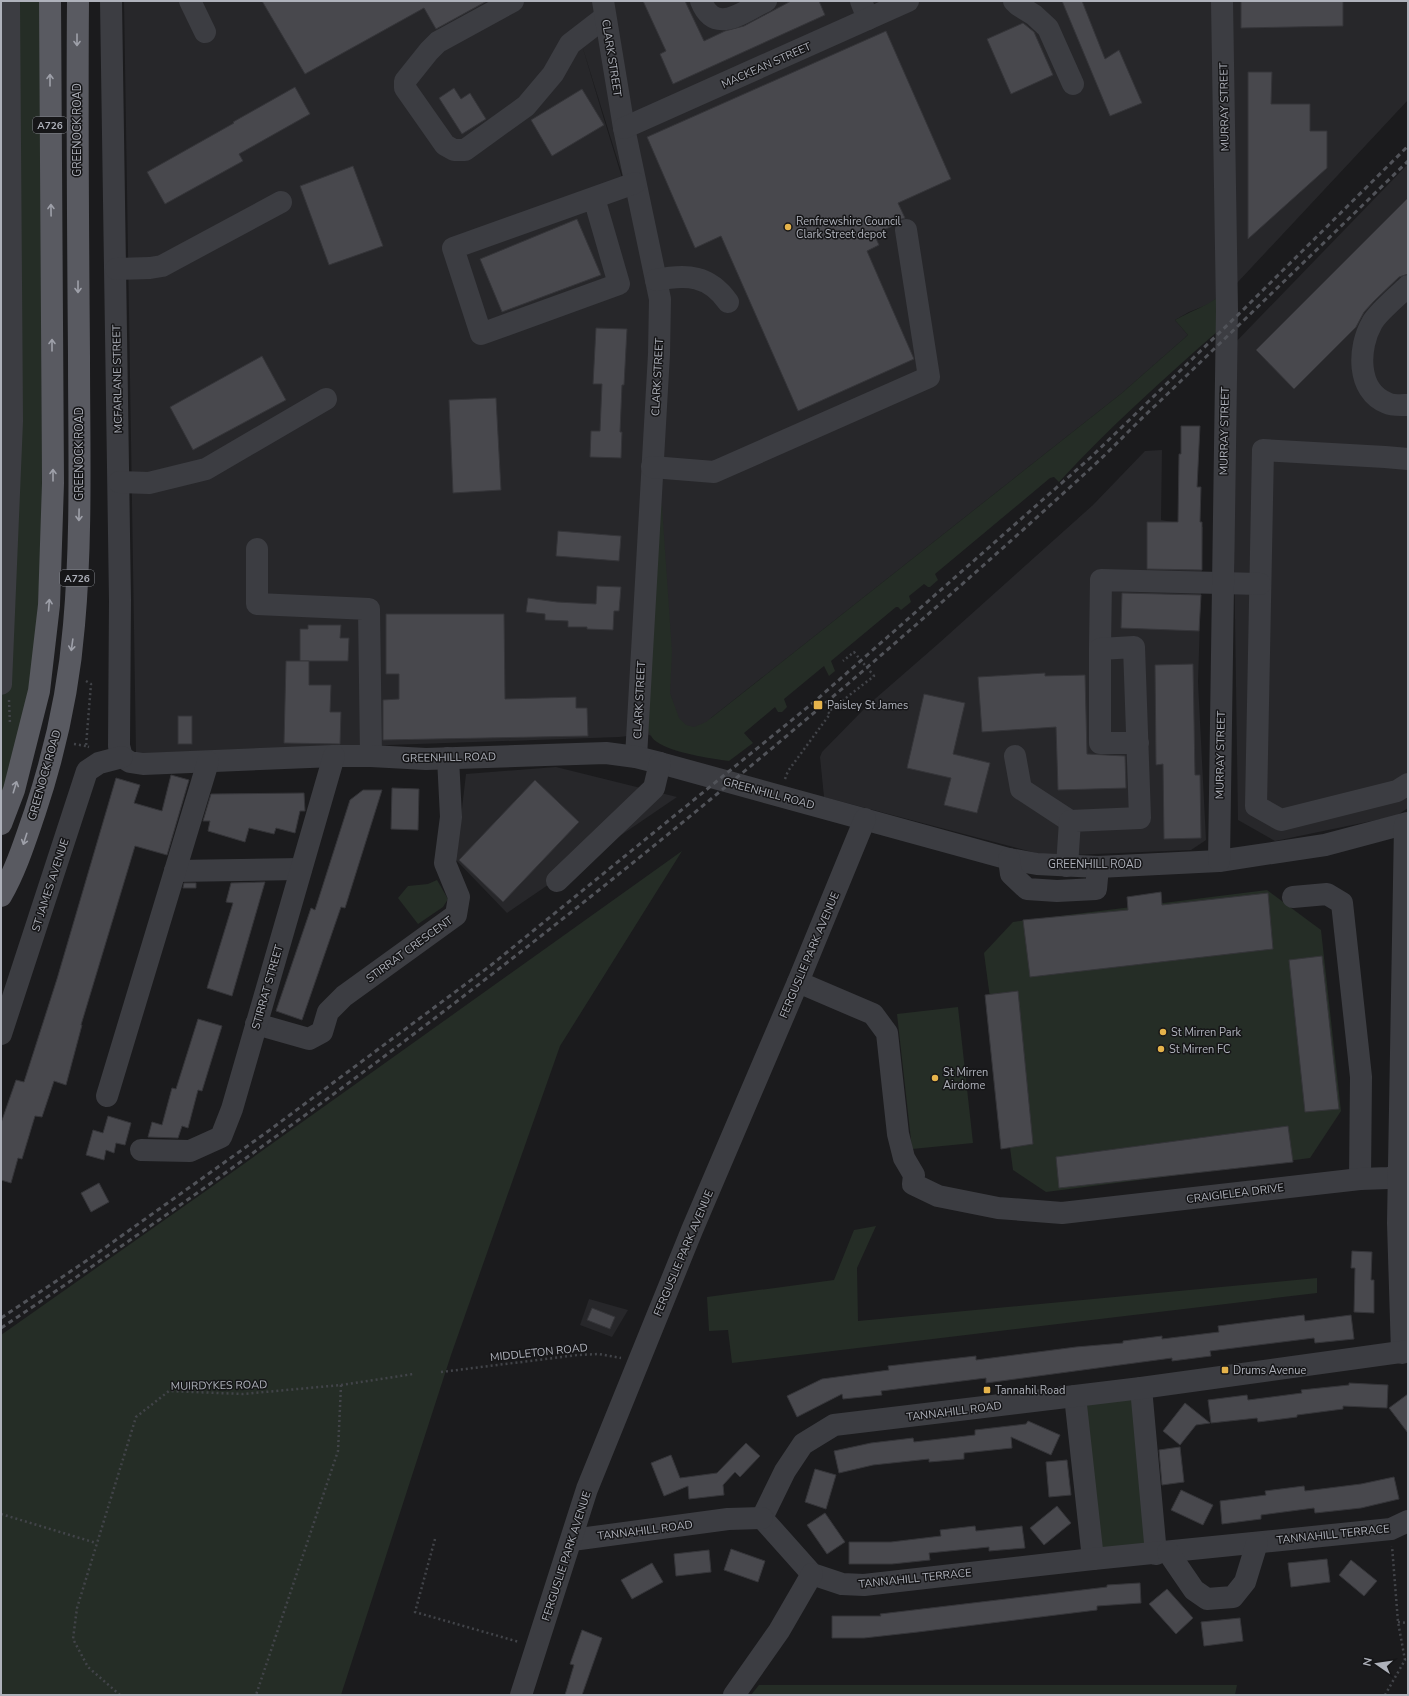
<svg xmlns="http://www.w3.org/2000/svg" width="1409" height="1696" viewBox="0 0 1409 1696" font-family="'Nunito Sans',sans-serif">
<rect width="100%" height="100%" fill="#1b1b1d"/>
<g fill="#27272a" fill-rule="evenodd">
<path d="M 124,1 L 1408,1 L 1408,100 L 1237,283 L 1209,304 L 1189,312 L 1175,320 L 1188,335 L 1122,393 L 711,718 L 703,750 L 662,741 L 647,734 L 619,737 L 136,754 ZM 581,42 L 633,210 L 632,210 L 603,116 Z"/>
<path d="M 1408,164 L 1408,808 L 1396,816 L 1275,841 L 1238,820 L 1231,347 Z"/>
<path d="M 1162,450 L 1161,520 L 1203,527 L 1198,682 L 1206,840 L 1191,850 L 1047,856 L 824,797 L 820,757 L 822,752 L 868,705 L 938,644 L 1093,505 L 1145,451 Z"/>
<path d="M 556,767 L 677,797 L 507,913 L 456,860 L 466,774 Z"/>
<path d="M 589,1299 L 628,1310 L 612,1337 L 580,1325 Z"/>
</g>
<g fill="#252d26">
<path d="M 1,1 L 41,1 L 42,502 C 40,570 39,638 27,705 C 21,738 10,770 1,802 Z"/>
<path d="M 1218,297 L 1218,331 C 1163,379 1108,429 1059,482 L 1054,477 L 1050,478 L 935,574 L 938,580 L 930,587 L 928,587 L 924,584 L 909,596 L 911,602 L 901,610 L 898,607 L 896,607 L 831,661 L 835,671 L 829,676 L 824,666 L 784,699 L 787,707 L 782,712 L 778,712 L 775,707 L 744,733 L 753,743 L 729,761 C 712,759 670,752 657,742 C 652,739 650,734 648,729 L 658,502 L 662,506 L 672,652 L 670,693 L 679,718 L 686,725 L 694,727 L 706,722 L 1122,393 L 1188,335 L 1175,320 C 1189,312 1205,307 1218,297 Z"/>
<path d="M 682,851 L 560,1046 L 451,1355 L 341,1695 L 1,1695 L 1,1335 L 210,1188 Z"/>
<path d="M 437,880 L 448,899 L 443,907 L 418,924 L 398,898 L 408,886 L 428,884 Z"/>
<path d="M 1267,890 L 1321,930 L 1341,1111 L 1310,1158 L 1046,1192 L 1013,1170 L 984,953 L 1013,922 Z"/>
<path d="M 958,1007 L 973,1143 L 912,1149 L 897,1014 Z"/>
<path d="M 876,1226 L 857,1268 L 858,1321 L 1317,1278 L 1317,1293 L 732,1363 L 728,1330 L 709,1331 L 707,1297 L 834,1280 L 854,1230 Z"/>
<path d="M 1135,1395 L 1151,1548 L 1099,1553 L 1082,1402 Z"/>
<path d="M 759,1685 L 1237,1685 L 1235,1695 L 751,1695 Z"/>
</g>
<g fill="#48484d" stroke="#353539">
<path d="M 262,1 L 487,1 L 436,29 L 424,8 L 305,74 Z"/>
<path d="M 643,1 L 685,1 L 704,41 L 725,31 L 744,26 L 791,1 L 819,1 L 825,15 L 673,84 L 660,54 L 666,51 Z"/>
<path d="M 1062,1 L 1082,1 L 1105,59 L 1119,50 L 1142,103 L 1110,116 Z"/>
<path d="M 1241,1 L 1343,1 L 1343,26 L 1241,28 Z"/>
<path d="M 1023,23 L 1034,32 L 1053,75 L 1011,94 L 987,39 Z"/>
<path d="M 886,31 L 951,179 L 898,203 L 905,218 L 898,220 L 895,225 L 874,234 L 879,245 L 867,251 L 914,359 L 798,411 L 721,236 L 695,248 L 647,137 Z"/>
<path d="M 1248,72 L 1272,72 L 1271,104 L 1310,104 L 1310,131 L 1327,131 L 1327,168 L 1248,239 Z"/>
<path d="M 295,87 L 310,114 L 239,154 L 243,161 L 165,204 L 147,172 L 234,123 L 233,122 Z"/>
<path d="M 454,88 L 461,99 L 470,93 L 486,119 L 462,134 L 439,98 Z"/>
<path d="M 582,89 L 604,125 L 552,156 L 531,120 Z"/>
<path d="M 353,166 L 383,246 L 329,265 L 300,186 Z"/>
<path d="M 1408,198 L 1408,274 L 1399,277 L 1374,301 L 1364,312 L 1356,327 L 1294,389 L 1256,350 Z"/>
<path d="M 577,219 L 601,275 L 502,312 L 480,259 Z"/>
<path d="M 596,328 L 627,329 L 624,385 L 622,385 L 620,432 L 622,432 L 621,458 L 590,457 L 591,431 L 600,431 L 602,384 L 593,384 Z"/>
<path d="M 262,356 L 286,400 L 193,450 L 170,407 Z"/>
<path d="M 496,398 L 501,490 L 453,493 L 449,400 Z"/>
<path d="M 1181,426 L 1200,426 L 1197,487 L 1201,487 L 1200,522 L 1202,522 L 1202,570 L 1147,569 L 1147,522 L 1178,522 L 1179,454 L 1181,454 Z"/>
<path d="M 558,531 L 621,536 L 619,561 L 556,556 Z"/>
<path d="M 597,586 L 621,587 L 619,611 L 614,611 L 613,630 L 587,629 L 587,627 L 568,627 L 568,621 L 545,620 L 545,614 L 526,612 L 528,598 L 557,602 L 596,604 Z"/>
<path d="M 1122,593 L 1201,595 L 1199,631 L 1121,628 Z"/>
<path d="M 386,614 L 504,614 L 505,699 L 576,697 L 576,708 L 587,708 L 588,736 L 383,740 L 383,700 L 399,699 L 399,674 L 386,674 Z"/>
<path d="M 308,625 L 341,625 L 340,638 L 349,638 L 348,661 L 300,661 L 300,629 L 308,629 Z"/>
<path d="M 286,661 L 309,661 L 309,685 L 331,685 L 330,712 L 341,712 L 340,744 L 284,743 Z"/>
<path d="M 1193,664 L 1195,775 L 1200,775 L 1201,838 L 1164,839 L 1163,764 L 1156,765 L 1155,665 Z"/>
<path d="M 1045,673 L 1045,676 L 1085,675 L 1087,754 L 1125,756 L 1126,788 L 1058,790 L 1056,727 L 982,732 L 978,677 Z"/>
<path d="M 924,694 L 965,703 L 953,754 L 990,763 L 977,813 L 944,805 L 951,778 L 907,768 Z"/>
<rect x="178" y="716" width="14" height="28"/>
<path d="M 171,775 L 189,780 L 167,855 L 135,846 L 81,1025 L 82,1025 L 66,1085 L 54,1081 L 42,1117 L 35,1116 L 22,1159 L 18,1158 L 11,1183 L 1,1180 L 1,1123 L 16,1080 L 24,1082 L 57,979 L 116,778 L 140,785 L 134,803 L 162,811 Z"/>
<path d="M 535,780 L 579,822 L 503,902 L 459,860 Z"/>
<path d="M 392,788 L 419,789 L 418,830 L 391,829 Z"/>
<path d="M 363,790 L 382,790 L 345,908 L 341,907 L 302,1020 L 276,1011 L 311,908 L 315,910 L 350,800 Z"/>
<path d="M 304,793 L 305,811 L 300,811 L 295,833 L 276,828 L 274,834 L 249,828 L 245,842 L 208,831 L 210,821 L 203,821 L 211,794 Z"/>
<path d="M 265,882 L 232,996 L 207,988 L 233,903 L 226,902 L 231,883 Z"/>
<path d="M 184,883 L 196,883 L 196,888 L 183,888 Z"/>
<path d="M 1161,892 L 1162,905 L 1268,893 L 1273,949 L 1030,977 L 1023,920 L 1128,910 L 1127,897 Z"/>
<path d="M 1322,956 L 1339,1109 L 1305,1112 L 1289,960 Z"/>
<path d="M 1018,991 L 1033,1144 L 1001,1149 L 985,995 Z"/>
<path d="M 198,1019 L 222,1026 L 202,1091 L 198,1090 L 188,1128 L 182,1126 L 178,1138 L 148,1137 L 152,1122 L 162,1125 L 172,1088 L 176,1089 Z"/>
<path d="M 108,1116 L 131,1123 L 125,1145 L 116,1143 L 114,1153 L 106,1150 L 104,1160 L 86,1155 L 93,1130 L 103,1133 Z"/>
<path d="M 1288,1126 L 1293,1162 L 1059,1188 L 1056,1157 Z"/>
<path d="M 99,1183 L 109,1202 L 91,1212 L 81,1193 Z"/>
<path d="M 1352,1251 L 1372,1252 L 1371,1280 L 1374,1280 L 1374,1313 L 1354,1312 L 1355,1268 L 1351,1268 Z"/>
<path d="M 592,1308 L 615,1317 L 610,1329 L 587,1320 Z"/>
<path d="M 1304,1315 L 1305,1321 L 1351,1315 L 1354,1339 L 1315,1343 L 1314,1338 L 1210,1351 L 1211,1356 L 1172,1361 L 1172,1358 L 986,1383 L 986,1378 L 881,1391 L 882,1395 L 843,1399 L 842,1394 L 797,1417 L 787,1396 L 822,1379 L 889,1370 L 888,1366 L 976,1356 L 976,1360 L 1076,1347 L 1123,1343 L 1123,1341 L 1162,1336 L 1162,1339 L 1219,1332 L 1218,1326 Z"/>
<path d="M 1349,1383 L 1388,1385 L 1387,1408 L 1343,1406 L 1343,1409 L 1297,1415 L 1297,1417 L 1258,1422 L 1257,1418 L 1211,1423 L 1208,1400 L 1247,1395 L 1248,1400 L 1302,1393 L 1301,1390 L 1349,1385 Z"/>
<path d="M 1408,1394 L 1408,1433 L 1389,1408 Z"/>
<path d="M 1185,1403 L 1210,1423 L 1196,1425 L 1180,1445 L 1163,1431 Z"/>
<path d="M 1028,1421 L 1060,1435 L 1051,1455 L 1011,1437 L 1012,1448 L 964,1453 L 964,1459 L 929,1462 L 929,1459 L 873,1465 L 839,1473 L 834,1451 L 871,1443 L 913,1438 L 914,1442 L 975,1435 L 975,1430 L 1026,1424 Z"/>
<path d="M 746,1443 L 760,1456 L 740,1477 L 735,1472 L 723,1485 L 724,1495 L 689,1499 L 688,1486 L 664,1496 L 651,1463 L 671,1455 L 680,1478 L 717,1473 Z"/>
<path d="M 1180,1447 L 1184,1482 L 1162,1485 L 1159,1450 Z"/>
<path d="M 1067,1460 L 1071,1495 L 1049,1497 L 1046,1462 Z"/>
<path d="M 815,1469 L 836,1475 L 826,1509 L 805,1502 Z"/>
<path d="M 1394,1477 L 1399,1499 L 1361,1508 L 1315,1513 L 1314,1508 L 1261,1515 L 1261,1519 L 1222,1524 L 1220,1501 L 1266,1495 L 1265,1491 L 1304,1486 L 1305,1491 L 1361,1484 Z"/>
<path d="M 1181,1490 L 1213,1505 L 1203,1525 L 1171,1510 Z"/>
<path d="M 1057,1506 L 1071,1523 L 1044,1545 L 1030,1528 Z"/>
<path d="M 825,1513 L 845,1542 L 827,1554 L 807,1525 Z"/>
<path d="M 975,1526 L 976,1531 L 1022,1526 L 1025,1548 L 989,1551 L 989,1547 L 929,1553 L 930,1560 L 892,1564 L 849,1564 L 849,1542 L 891,1542 L 941,1536 L 940,1530 Z"/>
<path d="M 731,1549 L 765,1561 L 758,1582 L 724,1570 Z"/>
<path d="M 709,1550 L 711,1572 L 676,1576 L 674,1554 Z"/>
<path d="M 1327,1559 L 1330,1582 L 1291,1587 L 1288,1563 Z"/>
<path d="M 1351,1560 L 1377,1581 L 1364,1596 L 1339,1575 Z"/>
<path d="M 652,1563 L 663,1582 L 632,1599 L 621,1580 Z"/>
<path d="M 1140,1583 L 1141,1603 L 1097,1606 L 1097,1610 L 918,1632 L 864,1638 L 832,1638 L 832,1616 L 881,1616 L 880,1614 L 1107,1587 L 1107,1585 Z"/>
<path d="M 1167,1589 L 1193,1618 L 1176,1634 L 1149,1604 Z"/>
<path d="M 1240,1618 L 1243,1641 L 1204,1646 L 1201,1622 Z"/>
<path d="M 582,1630 L 602,1638 L 582,1695 L 565,1695 L 574,1665 L 570,1664 Z"/>
</g>
<g fill="none" stroke-linecap="round" stroke-linejoin="round">
<g stroke="#424449" stroke-width="2.5" stroke-dasharray="2 3" stroke-linecap="butt">
<path d="M 86,681 L 91,684 L 86,746 L 89,747"/>
<path d="M 9,700 L 10,725"/>
<path d="M 74,744 L 86,746"/>
<path d="M 785,779 L 788,771 L 830,714 L 828,712 L 874,676 L 854,652 L 843,661"/>
<path d="M 441,1372 L 578,1355 L 599,1354 L 621,1358"/>
<path d="M 341,1385 L 413,1374"/>
<path d="M 1,1514 L 96,1543"/>
<path d="M 435,1539 L 415,1612 L 519,1642"/>
<path d="M 1398,1622 L 1408,1623"/>
<path d="M 120,1695 L 88,1667 L 73,1639 L 77,1608 L 136,1417 L 169,1391 L 243,1394 L 341,1385 L 338,1451 L 256,1695"/>
<path d="M 1385,1695 L 1405,1660 L 1398,1622 L 1392,1546"/>
</g>
<g stroke="#3c3d42" stroke-width="22">
<path d="M 111,1 L 120,600 L 119,746 L 122,757"/>
<path d="M 190,1 L 205,32"/>
<path d="M 513,1 L 438,42 L 429,51 L 405,81 L 405,88 L 445,145 L 454,150 L 465,150 L 526,106 L 553,74 L 570,44 L 605,17"/>
<path d="M 603,1 L 624,128 L 660,299 L 659,354 L 636,757"/>
<path d="M 701,1 C 715,36 742,12 766,1"/>
<path d="M 861,1 L 868,19"/>
<path d="M 1014,1 L 1018,5 L 1034,15 L 1048,28 L 1073,84"/>
<path d="M 624,128 L 908,1"/>
<path d="M 594,198 L 619,284 L 481,334 L 453,248 L 635,183"/>
<path d="M 116,269 L 150,268 L 162,266 L 281,202"/>
<path d="M 656,280 C 687,274 709,275 728,302"/>
<path d="M 1408,286 C 1399,295 1377,313 1372,323 C 1358,347 1356,391 1387,403 C 1393,406 1402,405 1408,405"/>
<path d="M 1408,459 L 1385,457 L 1263,450 L 1256,806 L 1281,820 L 1397,791 L 1408,784"/>
<path d="M 652,467 L 714,472 L 929,377 L 906,230"/>
<path d="M 119,482 L 149,483 L 206,469 L 326,399"/>
<path d="M 257,549 L 257,604 L 369,609 L 371,756"/>
<path d="M 1100,649 L 1101,580 L 1260,584"/>
<path d="M 1,684 L 12,421 L 9,1"/>
<path d="M 1015,756 L 1021,789 L 1070,821"/>
<path d="M 122,757 L 130,762 L 143,764 L 334,756 L 371,756 L 426,759 L 606,753 L 636,757 L 660,763 L 1009,859 L 1037,864 L 1098,867 L 1219,861 L 1325,845 L 1408,823"/>
<path d="M 1009,859 L 1011,874 L 1027,889 L 1057,891 L 1096,889 L 1098,867"/>
<path d="M 1219,861 L 1227,310 L 1222,1"/>
<path d="M 1067,866 L 1070,821 L 1140,818 L 1134,647 L 1100,649 L 1100,743 L 1138,743"/>
<path d="M 175,871 L 301,869"/>
<path d="M 557,881 L 654,788 L 660,763"/>
<path d="M 1293,897 L 1327,894 L 1342,903 L 1361,1077 L 1360,1179"/>
<path d="M 798,982 L 873,1014 L 887,1033 L 898,1134 L 904,1158 L 914,1175 L 913,1184 L 938,1196 L 998,1208 L 1062,1213 L 1360,1179 L 1389,1178 L 1408,1171"/>
<path d="M 256,1024 L 309,1039 L 322,1032 L 328,1012 L 344,996 L 456,915 L 459,897 L 445,863 L 451,817 L 448,758"/>
<path d="M 1,1034 L 87,771 L 99,763 L 122,757"/>
<path d="M 107,1096 L 208,762"/>
<path d="M 141,1150 L 190,1151 L 221,1137 L 232,1109 L 334,756"/>
<path d="M 1402,1353 L 1398,1223 L 1405,825"/>
<path d="M 1141,1388 L 1156,1554"/>
<path d="M 1075,1396 L 1093,1559"/>
<path d="M 762,1518 L 785,1471 L 803,1444 L 834,1425 L 1141,1388 L 1408,1351"/>
<path d="M 762,1518 L 812,1574 L 842,1584 L 864,1585 L 1093,1559 L 1391,1529 L 1408,1521"/>
<path d="M 572,1540 L 728,1519 L 762,1518"/>
<path d="M 1168,1552 L 1194,1590 L 1207,1599 L 1233,1597 L 1245,1582 L 1257,1543"/>
<path d="M 521,1695 L 587,1489 L 692,1230 L 798,982 L 865,819"/>
<path d="M 734,1695 L 779,1631 L 812,1574"/>
</g>
<g stroke="#595a61" stroke-width="22">
<path d="M 1,824 L 14,790 L 39,691 L 49,605 L 53,483 L 50,1"/>
<path d="M 1,896 C 16,870 25,841 35,812 C 55,752 69,688 74,625 C 82,536 79,446 79,356 C 78,238 77,119 78,1"/>
</g>
<g stroke="#515359" stroke-width="3" stroke-dasharray="5 4" stroke-linecap="butt">
<path d="M 1,1318 L 92,1257 L 267,1132 L 490,966 L 814,702 L 1090,458 L 1247,306 L 1408,146"/>
<path d="M 1,1328 C 386,1071 750,781 1091,468 C 1114,447 1134,425 1157,404 C 1241,323 1325,242 1408,161"/>
</g>
</g>
<defs><path id="oneway-shaft" d="M-6 0H5M1.5-3L5.5 0L1.5 3" fill="none" stroke-width="1.6" stroke-linecap="round" stroke-linejoin="round"/></defs>
<g stroke="#9ea0a9">
<use href="#oneway-shaft" transform="translate(77 40) rotate(90)"/>
<use href="#oneway-shaft" transform="translate(50 80) rotate(-90)"/>
<use href="#oneway-shaft" transform="translate(51 210) rotate(-91)"/>
<use href="#oneway-shaft" transform="translate(78 287) rotate(90)"/>
<use href="#oneway-shaft" transform="translate(52 345) rotate(-90)"/>
<use href="#oneway-shaft" transform="translate(53 475) rotate(-90)"/>
<use href="#oneway-shaft" transform="translate(79 515) rotate(91)"/>
<use href="#oneway-shaft" transform="translate(49 605) rotate(-86)"/>
<use href="#oneway-shaft" transform="translate(72 645) rotate(98)"/>
<use href="#oneway-shaft" transform="translate(15 787) rotate(-73)"/>
<use href="#oneway-shaft" transform="translate(25 839) rotate(108)"/>
</g>
<g fill="#e5b34b" stroke="#161618" stroke-width="1.5">
<circle cx="788" cy="227" r="4"/>
<rect x="813" y="700" width="10" height="10" rx="2"/>
<circle cx="1163" cy="1032" r="4"/>
<circle cx="1161" cy="1049" r="4"/>
<circle cx="935" cy="1078" r="4"/>
<rect x="1221" y="1366" width="8" height="8" rx="2"/>
<rect x="983" y="1386" width="8" height="8" rx="2"/>
</g>
<g text-anchor="middle" stroke-width="3" stroke-linejoin="round" paint-order="stroke">
<g fill="#161618" stroke="#81838a" stroke-width="1">
<rect x="33" y="117" width="34" height="16" rx="3"/>
<rect x="60" y="570" width="34" height="16" rx="3"/>
</g>
<g font-size="10" font-weight="bold" fill="#afb2bb">
<text x="50" y="129">A726</text>
<text x="77" y="582">A726</text>
</g>
<g font-size="11" fill="#afb2bb" stroke="#161618">
<text transform="translate(612 58) rotate(81)" y="4">CLARK STREET</text>
<text transform="translate(766 65) rotate(-24)" y="4">MACKEAN STREET</text>
<text transform="translate(1224 107) rotate(-91)" y="4">MURRAY STREET</text>
<text transform="translate(77 130) rotate(-90)" y="4">GREENOCK ROAD</text>
<text transform="translate(657 377) rotate(-87)" y="4">CLARK STREET</text>
<text transform="translate(117 379) rotate(-91)" y="4">MCFARLANE STREET</text>
<text transform="translate(1224 431) rotate(-89)" y="4">MURRAY STREET</text>
<text transform="translate(79 454) rotate(-90)" y="4">GREENOCK ROAD</text>
<text transform="translate(639 700) rotate(-87)" y="4">CLARK STREET</text>
<text transform="translate(1220 755) rotate(-89)" y="4">MURRAY STREET</text>
<text transform="translate(449 757) rotate(-1)" y="4">GREENHILL ROAD</text>
<text transform="translate(44 775) rotate(-74)" y="4">GREENOCK ROAD</text>
<text transform="translate(769 793) rotate(15)" y="4">GREENHILL ROAD</text>
<text x="1095" y="868">GREENHILL ROAD</text>
<text transform="translate(50 885) rotate(-72)" y="4">ST JAMES AVENUE</text>
<text transform="translate(409 949) rotate(-36)" y="4">STIRRAT CRESCENT</text>
<text transform="translate(809 955) rotate(-67)" y="4">FERGUSLIE PARK AVENUE</text>
<text transform="translate(267 987) rotate(-74)" y="4">STIRRAT STREET</text>
<text transform="translate(1235 1193) rotate(-7)" y="4">CRAIGIELEA DRIVE</text>
<text transform="translate(683 1253) rotate(-67)" y="4">FERGUSLIE PARK AVENUE</text>
<text transform="translate(539 1352) rotate(-6)" y="4">MIDDLETON ROAD</text>
<text transform="translate(219 1385) rotate(-1)" y="4">MUIRDYKES ROAD</text>
<text transform="translate(954 1411) rotate(-7)" y="4">TANNAHILL ROAD</text>
<text transform="translate(645 1530) rotate(-7)" y="4">TANNAHILL ROAD</text>
<text transform="translate(1333 1534) rotate(-6)" y="4">TANNAHILL TERRACE</text>
<text transform="translate(566 1556) rotate(-72)" y="4">FERGUSLIE PARK AVENUE</text>
<text transform="translate(915 1578) rotate(-6)" y="4">TANNAHILL TERRACE</text>
</g>
<g font-size="11" fill="#afb2bb" stroke="#161618" text-anchor="start">
<text x="796" y="225">Renfrewshire Council<tspan x="796" dy="13">Clark Street depot</tspan></text>
<text x="827" y="709">Paisley St James</text>
<text x="1171" y="1036">St Mirren Park</text>
<text x="1169" y="1053">St Mirren FC</text>
<text x="943" y="1076">St Mirren<tspan x="943" dy="13">Airdome</tspan></text>
<text x="1233" y="1374">Drums Avenue</text>
<text x="995" y="1394">Tannahil Road</text>
</g>
</g>
<rect width="1409" height="1696" fill="none" stroke="#afb2bb" stroke-width="4"/>
<g transform="translate(1377 1664) rotate(283)" stroke="#161618" stroke-width="3" paint-order="stroke">
<path d="M0-3L7 15L0 10L-7 15Z" fill="#afb2bb"/>
<text y="-6" font-size="11" font-weight="bold" text-anchor="middle" fill="#afb2bb">N</text>
</g>
</svg>
